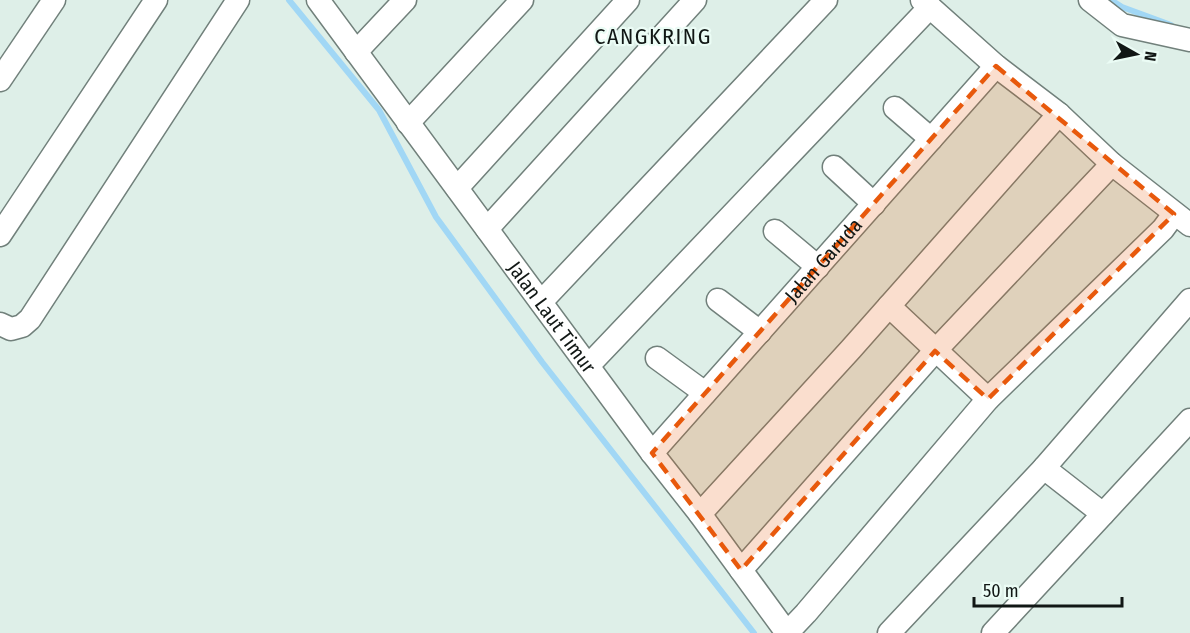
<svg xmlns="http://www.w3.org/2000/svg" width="1190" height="633" viewBox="0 0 1190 633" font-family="'Fira Sans Condensed',sans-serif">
<rect width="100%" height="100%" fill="#deefe8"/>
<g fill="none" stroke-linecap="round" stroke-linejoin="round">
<g stroke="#a1d7f5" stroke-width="6">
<path d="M 289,0 L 379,110 L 436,217 L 542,362 L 754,633"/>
<path d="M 1111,0 L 1122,7 L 1171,25"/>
</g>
<defs>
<g id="minor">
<path id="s1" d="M 318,0 L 652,453 L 700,514 L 787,633"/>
<path d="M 922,0 L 996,66 L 1059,114 L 1112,164 L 1190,225"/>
<path d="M 1090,0 L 1122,25 L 1190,40"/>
<path d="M 356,52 L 405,0"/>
<path d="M 0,80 L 54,0"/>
<path d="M 895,108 L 931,139"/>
<path d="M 408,123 L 522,0"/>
<path d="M 834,167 L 874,204"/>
<path d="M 457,188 L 628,0"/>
<path d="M 487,229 L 695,0"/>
<path d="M 775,231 L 818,267"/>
<path d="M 0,235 L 156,0"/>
<path d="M 718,300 L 760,332"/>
<path d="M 541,302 L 826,0"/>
<path d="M 889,306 L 988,399"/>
<path d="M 0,324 L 11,329 L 22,326 L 30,319 L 238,0"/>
<path d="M 657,358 L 705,393"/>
<path d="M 588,366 L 930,7"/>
<path id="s2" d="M 652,453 L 996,66"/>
<path d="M 1044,468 L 1103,514"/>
<path d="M 700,514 L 851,349 L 1059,114"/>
<path d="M 741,570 L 935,351 L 1112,164"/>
<path d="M 787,633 L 806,613 L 988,399 L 1163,229 L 1174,214"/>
<path d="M 889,633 L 1044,468 L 1190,300"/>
<path d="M 993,633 L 1190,420"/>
</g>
</defs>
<use href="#minor" stroke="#71807b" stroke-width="25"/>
<use href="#minor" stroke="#fff" stroke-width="22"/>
</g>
<path fill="#e8590c" fill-opacity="0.2" stroke="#e8590c" stroke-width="4.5" stroke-dasharray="12 8" stroke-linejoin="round" d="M 996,66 L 1174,214 L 988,399 L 935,351 L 741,570 L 652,453 Z"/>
<g text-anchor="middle" stroke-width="4.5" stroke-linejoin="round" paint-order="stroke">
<g font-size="20" fill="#111715" stroke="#ebfcf5">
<text dy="7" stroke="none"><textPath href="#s2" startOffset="258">Jalan Garuda</textPath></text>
<text dy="7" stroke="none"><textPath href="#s1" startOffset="394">Jalan Laut Timur</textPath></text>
</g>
<g font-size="22" letter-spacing="1.5" fill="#111715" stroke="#ebfcf5">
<text x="653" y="44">CANGKRING</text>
</g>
</g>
<g transform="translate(1136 54) rotate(99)" stroke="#ebfcf5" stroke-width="4.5" paint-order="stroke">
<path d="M0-4.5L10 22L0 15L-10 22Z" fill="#111715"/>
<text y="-9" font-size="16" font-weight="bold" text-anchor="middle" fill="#111715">N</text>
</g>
<path d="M974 597v9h148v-9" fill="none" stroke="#111715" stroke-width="3"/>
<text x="983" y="597" font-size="18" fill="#111715" stroke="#ebfcf5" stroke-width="4.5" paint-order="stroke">50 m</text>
</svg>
